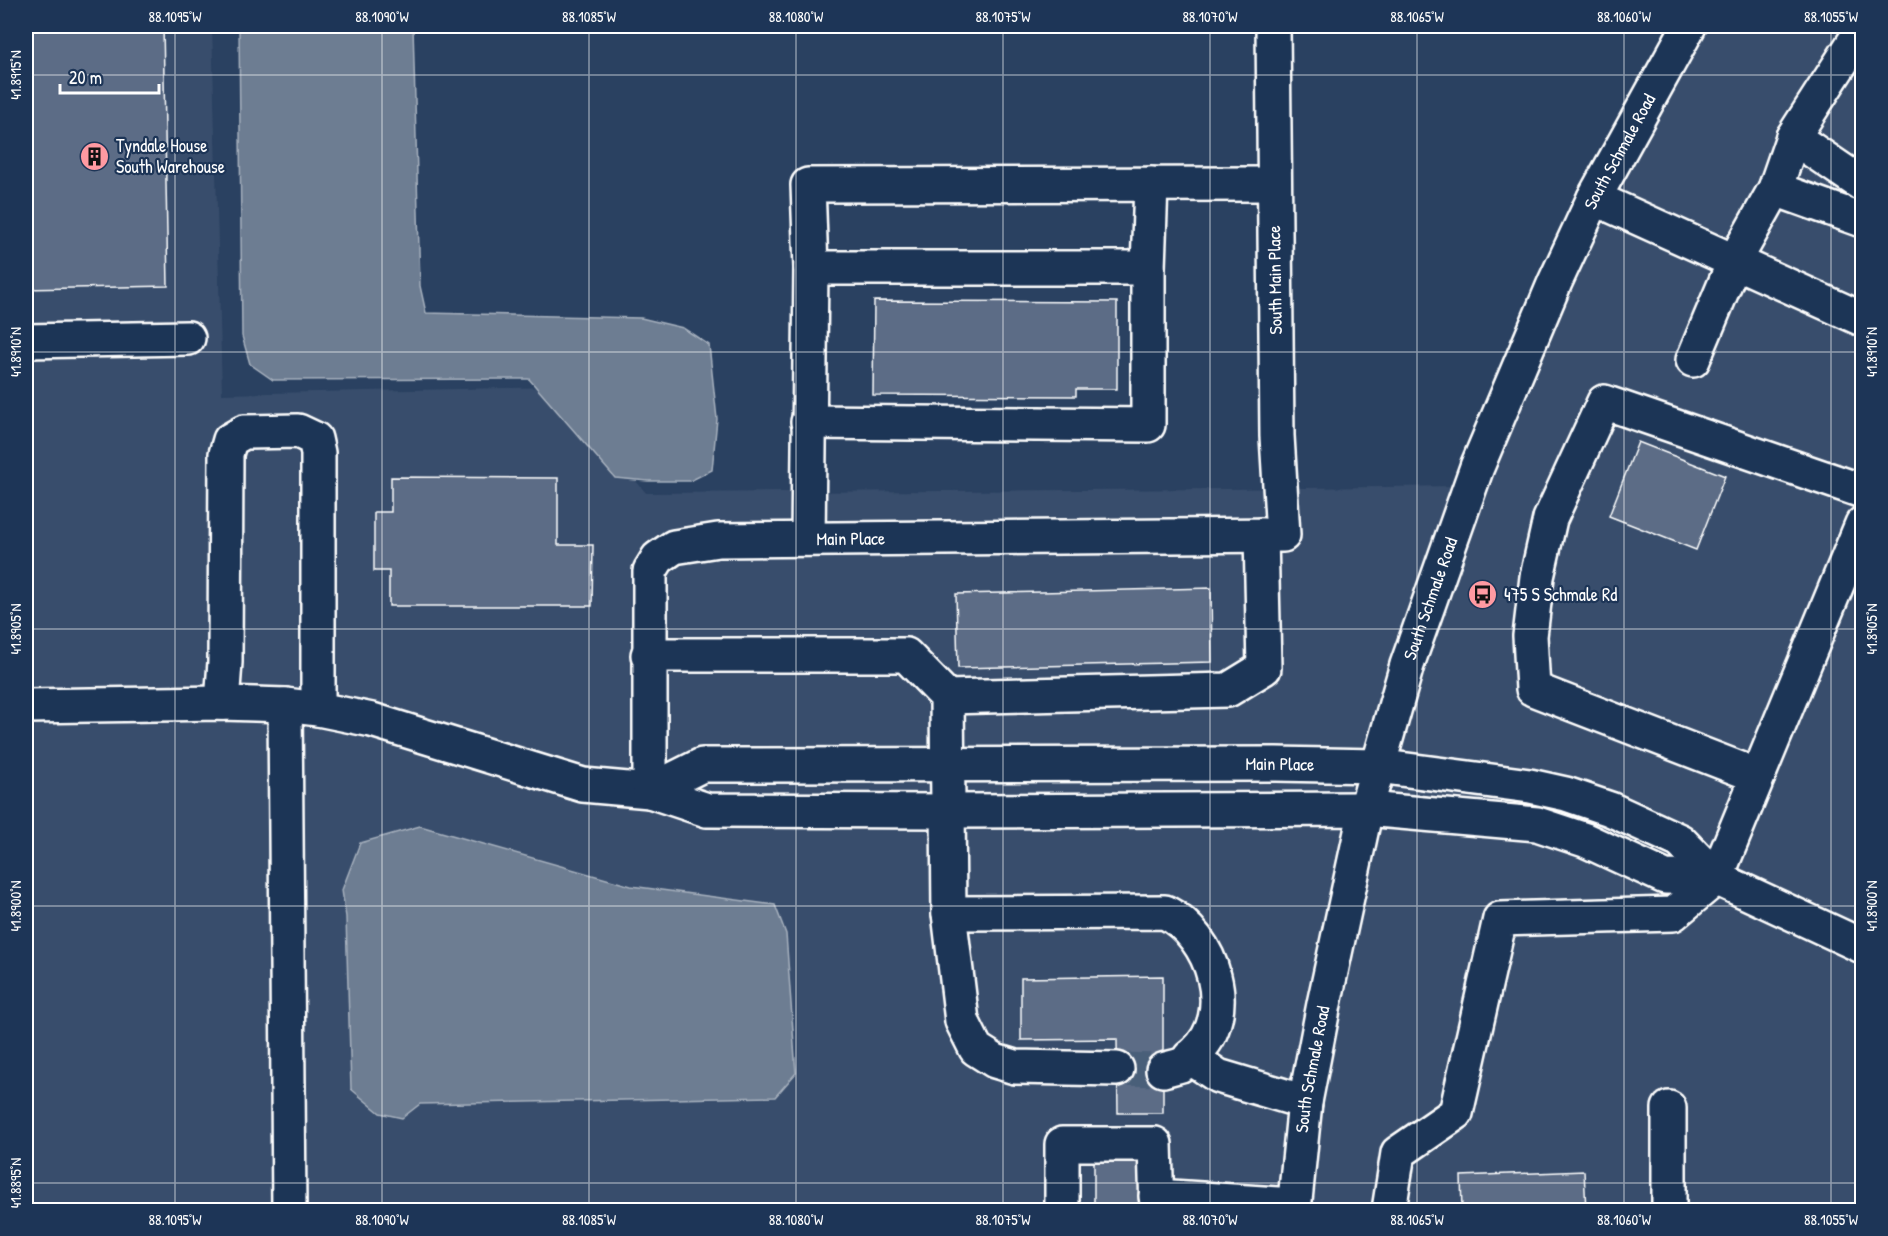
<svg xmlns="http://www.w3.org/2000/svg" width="1888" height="1236" viewBox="0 0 1888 1236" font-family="'Patrick Hand',sans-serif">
<rect width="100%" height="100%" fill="#2a4161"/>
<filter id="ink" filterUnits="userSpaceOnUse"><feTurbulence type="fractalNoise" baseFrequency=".0167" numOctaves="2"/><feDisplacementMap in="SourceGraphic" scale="12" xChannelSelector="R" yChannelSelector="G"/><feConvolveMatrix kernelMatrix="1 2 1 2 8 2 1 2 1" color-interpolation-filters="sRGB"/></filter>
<g filter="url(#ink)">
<g fill="#394e6c">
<path d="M 26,26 L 212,26 L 222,394 L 557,387 L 646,493 L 1230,489 L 1463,486 L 1358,789 L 1288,1210 L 26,1210 Z"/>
<path d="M 1710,26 L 1862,26 L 1862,1210 L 1309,1210 L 1332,1035 L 1389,779 L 1491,475 L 1611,200 Z"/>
</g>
<g fill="#6d7d92" stroke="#a7b1be" stroke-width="1.5">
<path d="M 239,26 L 413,26 L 420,286 L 426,313 L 641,318 L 683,328 L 709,345 L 717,419 L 712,470 L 690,481 L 648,481 L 615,478 L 529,379 L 273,380 L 250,364 L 242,336 Z"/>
<path d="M 420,826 L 631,886 L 775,905 L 786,934 L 796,1073 L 775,1097 L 420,1104 L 402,1118 L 380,1113 L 351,1089 L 346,917 L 342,890 L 360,843 Z"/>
</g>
<g fill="#5b6c86" stroke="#fff" stroke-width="1.5">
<path d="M 26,26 L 163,26 L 168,286 L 26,289 Z"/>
<path d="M 874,301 L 1117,302 L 1117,389 L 1076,389 L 1076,396 L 873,395 Z"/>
<path d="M 1638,442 L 1725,476 L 1696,550 L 1609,516 Z"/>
<path d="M 391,477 L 558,478 L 558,545 L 593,545 L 592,606 L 389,606 L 389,571 L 374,571 L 374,512 L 391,512 Z"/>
<path d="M 1211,588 L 1212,662 L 958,668 L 956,594 Z"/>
<path d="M 1163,976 L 1163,1113 L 1118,1113 L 1117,1039 L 1021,1040 L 1021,978 Z"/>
<path d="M 1094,1161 L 1146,1162 L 1146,1210 L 1094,1210 Z"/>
<path d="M 1584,1171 L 1586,1210 L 1462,1210 L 1461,1176 Z"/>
</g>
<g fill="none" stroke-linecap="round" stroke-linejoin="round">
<path stroke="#4a5e79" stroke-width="33" stroke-dasharray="33 16" stroke-linecap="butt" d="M 1117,1069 L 1163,1070"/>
<defs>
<g id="minor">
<path d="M 1793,137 L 1862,184"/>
<path d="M 1775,189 L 1862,220"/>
<path d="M 1594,198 L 1862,319"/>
<path d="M 1148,268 L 1151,184"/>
<path d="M 26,341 L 188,338"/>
<path d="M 1693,360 L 1734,262 L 1775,189 L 1793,137 L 1862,30"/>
<path d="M 808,422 L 1148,425 L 1148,268 L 811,268"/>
<path d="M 808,539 L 811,268 L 808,185 L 1274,184"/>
<path d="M 648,655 L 906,655 L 947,697 L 949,913 L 962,1021 L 976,1049 L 995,1061 L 1015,1067 L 1117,1069"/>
<path d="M 947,697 L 1228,690 L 1264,668 L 1261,535"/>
<path d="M 222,703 L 225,662 L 226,454 L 230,440 L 244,432 L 298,431 L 315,439 L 318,453 L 318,709"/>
<path d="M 285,705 L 289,1210"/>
<path d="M 26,706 L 222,703 L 285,705 L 318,709 L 372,720 L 583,785 L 650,791 L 707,810 L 948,811 L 1366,809 L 1537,824 L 1585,840 L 1665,877 L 1716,878"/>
<path d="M 1758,776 L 1533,689 L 1530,636 L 1537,577 L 1550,519 L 1604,402 L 1862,491"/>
<path id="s1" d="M 650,791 L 650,571 L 658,558 L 674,547 L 718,540 L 1283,535 L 1277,436 L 1273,26"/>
<path id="s2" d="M 650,791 L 702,765 L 1276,764 L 1377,766 L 1530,786 L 1566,794 L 1610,809 L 1680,841 L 1716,878 L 1862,946"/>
<path d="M 949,913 L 1165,912 C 1213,936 1238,1014 1195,1053 C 1191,1057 1186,1063 1181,1065 C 1175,1067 1169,1068 1163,1070"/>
<path d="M 1190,1057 L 1218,1076 L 1305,1102"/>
<path d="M 1669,1108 L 1669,1210"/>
<path d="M 1156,1196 L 1294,1205"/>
<path d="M 1062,1210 L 1062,1144 L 1155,1144 L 1157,1210"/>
<path d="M 1389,1210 L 1398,1153 L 1456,1113 L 1500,919 L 1673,914 L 1716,878 L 1862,524"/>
</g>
<g id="major">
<path id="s3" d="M 1294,1210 L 1305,1102 L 1324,1004 L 1366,809 L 1407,665 L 1477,467 L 1555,282 L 1594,198 L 1689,26"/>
</g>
</defs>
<use href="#minor" stroke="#fff" stroke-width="38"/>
<use href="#major" stroke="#fff" stroke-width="38"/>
<use href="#minor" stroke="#1d3557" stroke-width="33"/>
<use href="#major" stroke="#1d3557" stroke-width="33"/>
</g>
</g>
<path fill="none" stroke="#fff" stroke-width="1.5" stroke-opacity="0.45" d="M 175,26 L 175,1210M 382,26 L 382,1210M 589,26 L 589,1210M 796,26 L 796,1210M 1003,26 L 1003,1210M 1210,26 L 1210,1210M 1417,26 L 1417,1210M 1624,26 L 1624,1210M 1831,26 L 1831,1210M 26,75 L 1862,75M 26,352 L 1862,352M 26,629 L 1862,629M 26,906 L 1862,906M 26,1183 L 1862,1183"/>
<defs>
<symbol id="building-disc" viewBox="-11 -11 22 22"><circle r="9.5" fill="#ff9aa2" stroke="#1d3557"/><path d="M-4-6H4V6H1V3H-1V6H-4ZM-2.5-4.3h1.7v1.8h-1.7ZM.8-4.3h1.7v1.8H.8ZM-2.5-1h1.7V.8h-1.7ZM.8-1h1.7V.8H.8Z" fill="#111"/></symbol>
<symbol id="bus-disc" viewBox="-11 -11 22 22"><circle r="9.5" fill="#ff9aa2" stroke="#1d3557"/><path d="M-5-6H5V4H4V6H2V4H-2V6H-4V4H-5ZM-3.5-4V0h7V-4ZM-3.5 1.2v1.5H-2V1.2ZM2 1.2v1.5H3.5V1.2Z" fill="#111"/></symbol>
</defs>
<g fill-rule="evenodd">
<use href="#building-disc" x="78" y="140" width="33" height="33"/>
<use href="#bus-disc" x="1466" y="578" width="33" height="33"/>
</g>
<g text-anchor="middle" stroke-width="4.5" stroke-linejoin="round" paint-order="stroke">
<g font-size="18" fill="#fff" stroke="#1d3557" text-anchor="start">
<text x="116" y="152">Tyndale House<tspan x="116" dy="21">South Warehouse</tspan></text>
<text x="1504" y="601">475 S Schmale Rd</text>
</g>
<g font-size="18" fill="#fff" stroke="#1d3557">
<text dy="6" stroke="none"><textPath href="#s3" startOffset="1114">South Schmale Road</textPath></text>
<text transform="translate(1275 280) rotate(-91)" y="6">South Main Place</text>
<text dy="6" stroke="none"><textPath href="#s1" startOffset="432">Main Place</textPath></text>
<text dy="6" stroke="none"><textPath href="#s3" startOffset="628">South Schmale Road</textPath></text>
<text dy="6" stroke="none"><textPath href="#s2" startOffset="636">Main Place</textPath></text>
<text dy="6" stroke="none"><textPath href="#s3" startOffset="142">South Schmale Road</textPath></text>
</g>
</g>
<rect width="1888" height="1236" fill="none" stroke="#1d3557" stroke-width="66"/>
<path d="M60 84v9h99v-9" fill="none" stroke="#ffffff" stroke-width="3"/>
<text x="69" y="84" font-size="18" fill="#ffffff" stroke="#1d3557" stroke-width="4.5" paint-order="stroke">20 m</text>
<rect x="33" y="33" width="1822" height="1170" fill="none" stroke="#fff" stroke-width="2"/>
<g font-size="15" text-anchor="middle" fill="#fff">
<text x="175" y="22">88.1095°W</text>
<text x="382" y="22">88.1090°W</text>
<text x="589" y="22">88.1085°W</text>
<text x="796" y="22">88.1080°W</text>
<text x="1003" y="22">88.1075°W</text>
<text x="1210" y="22">88.1070°W</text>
<text x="1417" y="22">88.1065°W</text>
<text x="1624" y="22">88.1060°W</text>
<text x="1831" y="22">88.1055°W</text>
<text transform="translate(16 75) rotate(-90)" y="5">41.8915°N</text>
<text transform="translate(16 352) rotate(-90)" y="5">41.8910°N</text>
<text transform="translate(1872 352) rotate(-90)" y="5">41.8910°N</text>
<text transform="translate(16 629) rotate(-90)" y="5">41.8905°N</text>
<text transform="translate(1872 629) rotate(-90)" y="5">41.8905°N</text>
<text transform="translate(16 906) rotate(-90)" y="5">41.8900°N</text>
<text transform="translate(1872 906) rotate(-90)" y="5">41.8900°N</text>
<text transform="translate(16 1183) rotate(-90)" y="5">41.8895°N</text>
<text x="175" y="1225">88.1095°W</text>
<text x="382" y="1225">88.1090°W</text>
<text x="589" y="1225">88.1085°W</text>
<text x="796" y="1225">88.1080°W</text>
<text x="1003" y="1225">88.1075°W</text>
<text x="1210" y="1225">88.1070°W</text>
<text x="1417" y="1225">88.1065°W</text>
<text x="1624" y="1225">88.1060°W</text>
<text x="1831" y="1225">88.1055°W</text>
</g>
</svg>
